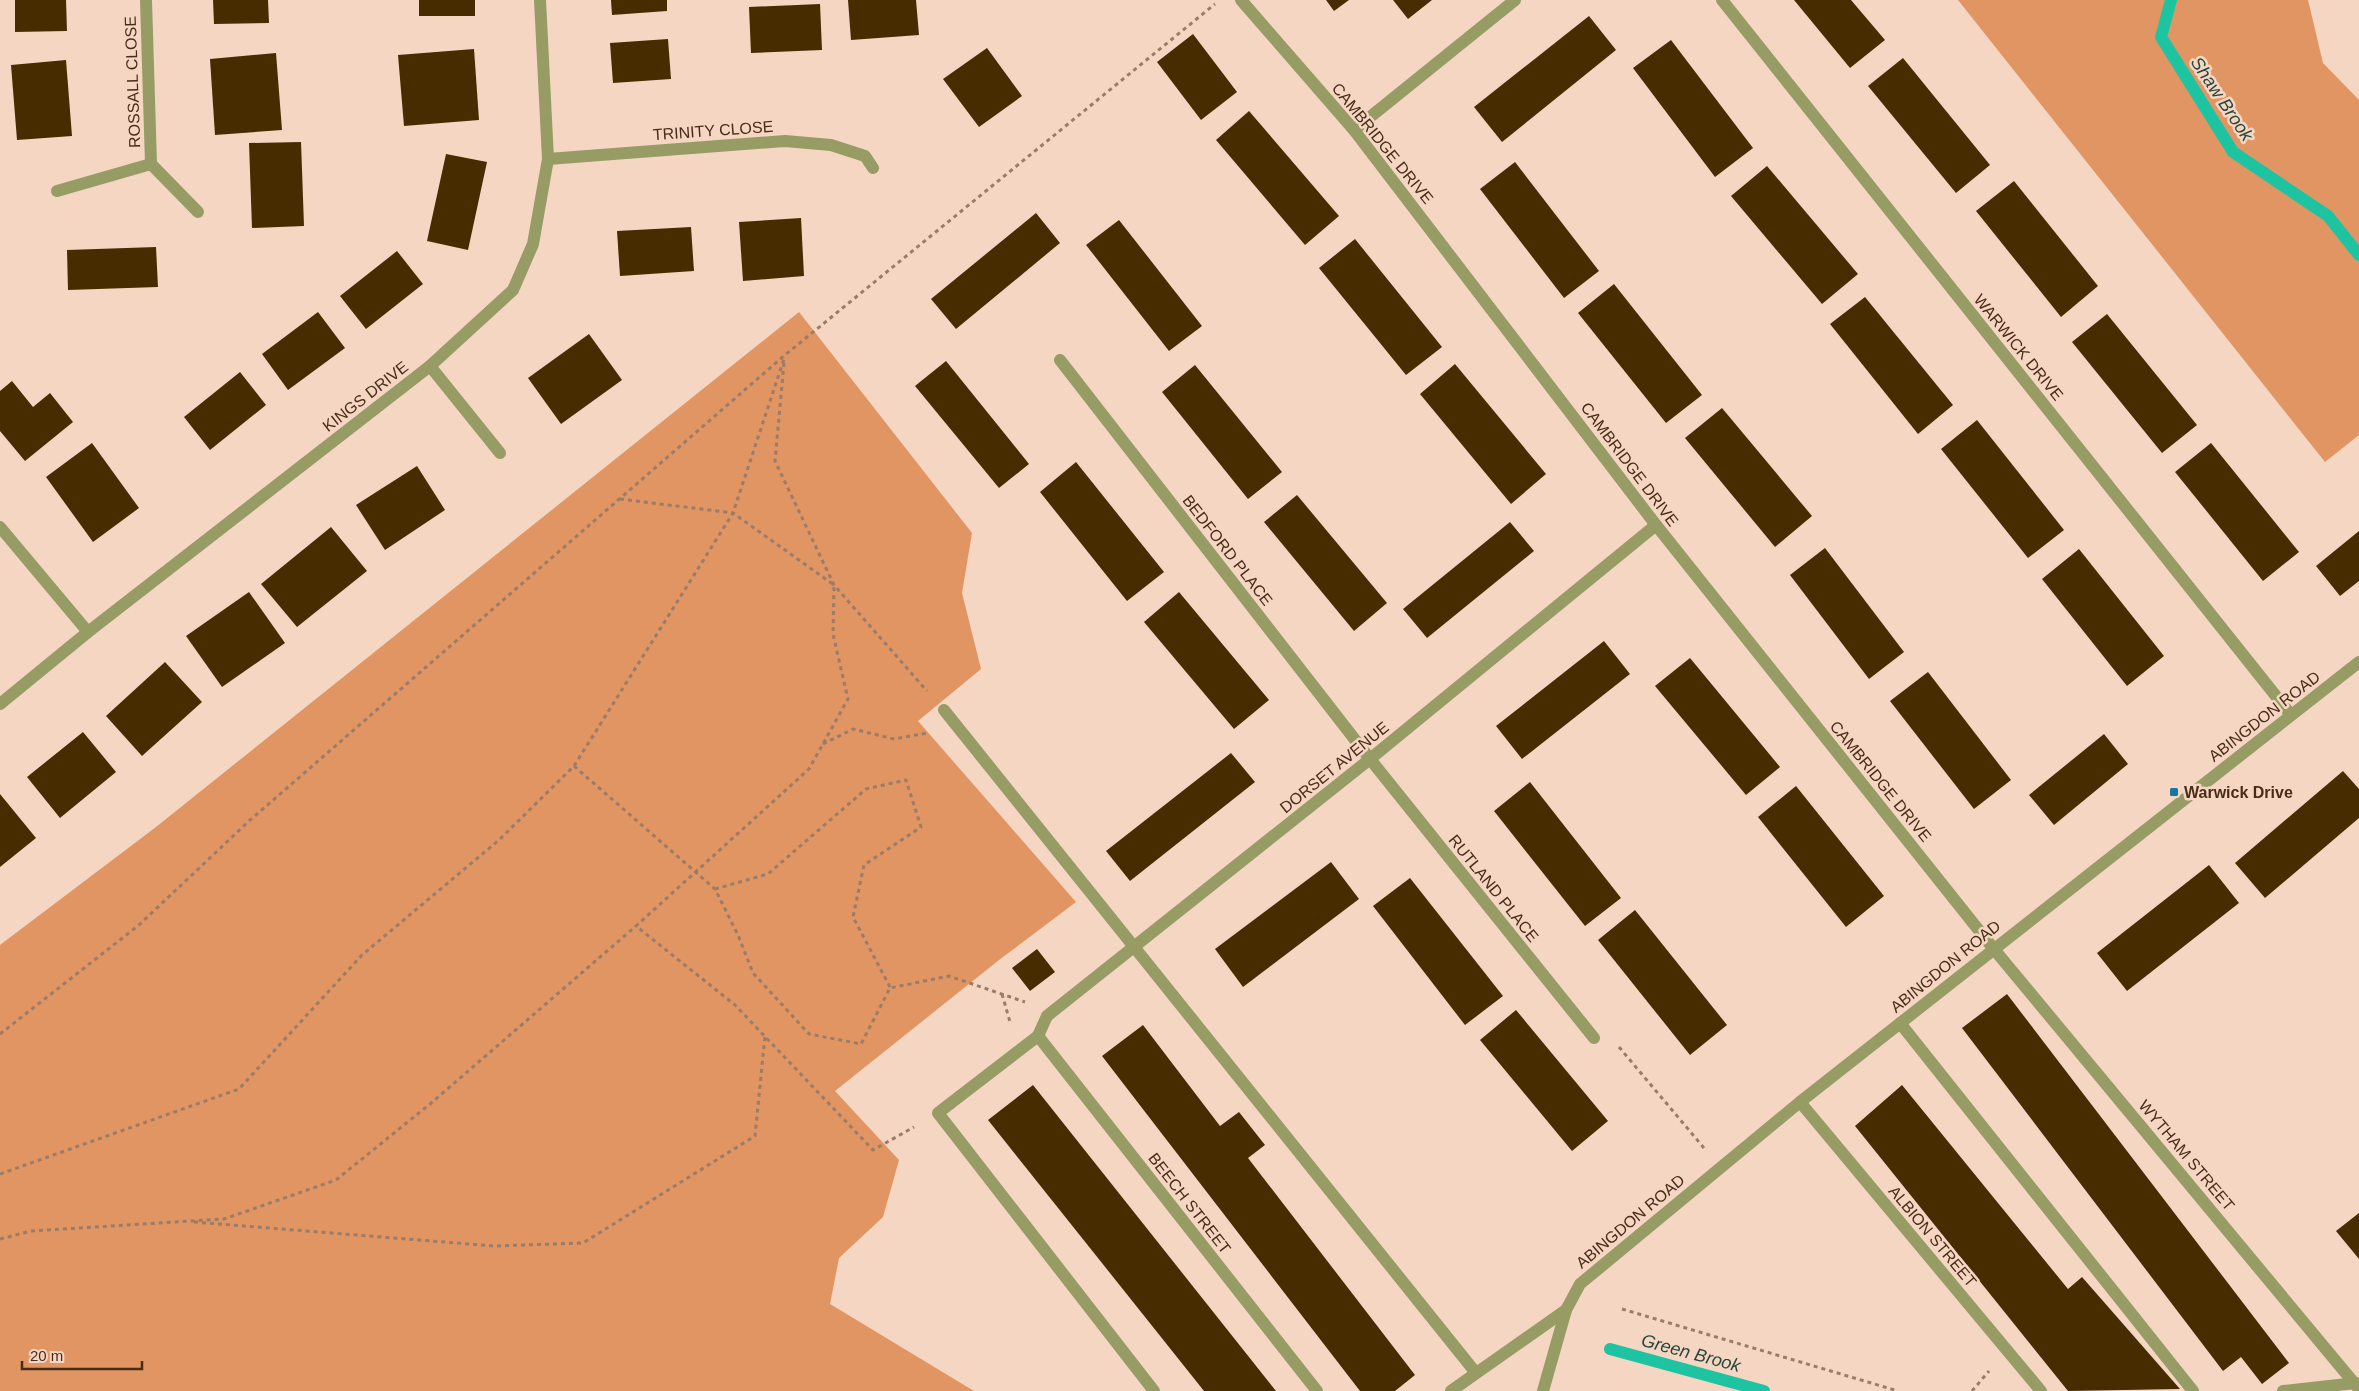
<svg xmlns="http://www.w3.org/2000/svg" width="2359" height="1391" viewBox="0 0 2359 1391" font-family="Helvetica,sans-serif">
<rect width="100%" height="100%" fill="#f5d6c3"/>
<g fill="#e19563">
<path d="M 1958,0 L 2308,0 L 2323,63 L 2359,100 L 2359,435 L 2325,462 Z"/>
<path d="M 799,312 L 972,533 L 962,593 L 981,669 L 918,721 L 1076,902 L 999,960 L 835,1091 L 899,1160 L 883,1217 L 839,1258 L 830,1304 L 974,1391 L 0,1391 L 0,945 L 156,827 Z"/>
</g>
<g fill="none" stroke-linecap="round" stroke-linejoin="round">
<g stroke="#1ec4a2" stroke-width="12">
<path d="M 2171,0 L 2161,37 L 2233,152 L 2328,216 L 2359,255"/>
<path d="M 1610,1349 L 1764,1391"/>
</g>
</g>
<g fill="#472c00">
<path d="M 15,0 L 66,0 L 67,31 L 15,32 Z"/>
<path d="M 213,0 L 268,0 L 269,23 L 214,24 Z"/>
<rect x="419" y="0" width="56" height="16"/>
<path d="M 611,0 L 667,0 L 667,11 L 612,15 Z"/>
<path d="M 848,0 L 916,0 L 919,35 L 851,40 Z"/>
<path d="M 1326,0 L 1349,0 L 1334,11 Z"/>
<path d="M 1393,0 L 1432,0 L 1408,19 Z"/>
<path d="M 1794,0 L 1851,0 L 1885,40 L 1850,68 Z"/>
<path d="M 820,4 L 822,50 L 751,53 L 749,7 Z"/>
<path d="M 1589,16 L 1616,50 L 1502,142 L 1474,107 Z"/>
<path d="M 1193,34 L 1237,92 L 1201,120 L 1157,62 Z"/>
<path d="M 668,39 L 671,79 L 613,83 L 610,43 Z"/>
<path d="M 1671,40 L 1753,148 L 1715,177 L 1633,68 Z"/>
<path d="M 987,48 L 1022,96 L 979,127 L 943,79 Z"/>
<path d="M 474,49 L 479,120 L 404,126 L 398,55 Z"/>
<path d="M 276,53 L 282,130 L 215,135 L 210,59 Z"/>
<path d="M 1903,58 L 1990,165 L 1956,193 L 1868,86 Z"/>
<path d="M 66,60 L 72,136 L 17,140 L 11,65 Z"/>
<path d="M 1249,111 L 1339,216 L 1305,245 L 1216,140 Z"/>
<path d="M 301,142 L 304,226 L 252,228 L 249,143 Z"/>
<path d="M 446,154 L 487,162 L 468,250 L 427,241 Z"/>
<path d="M 1515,162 L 1599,271 L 1564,298 L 1480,189 Z"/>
<path d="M 1767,166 L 1858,274 L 1822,304 L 1731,196 Z"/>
<path d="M 2014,181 L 2098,286 L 2061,317 L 1976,211 Z"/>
<path d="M 1036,213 L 1060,243 L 956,329 L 931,299 Z"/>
<path d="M 801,218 L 804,276 L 743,281 L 739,222 Z"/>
<path d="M 1119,220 L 1202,326 L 1169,351 L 1086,245 Z"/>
<path d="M 691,227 L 694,271 L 620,276 L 617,231 Z"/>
<path d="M 1355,239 L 1442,347 L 1406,375 L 1319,268 Z"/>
<path d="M 156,247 L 158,287 L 68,290 L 67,250 Z"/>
<path d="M 397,251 L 423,284 L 366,329 L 340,296 Z"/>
<path d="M 1614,284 L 1702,395 L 1666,423 L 1578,313 Z"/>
<path d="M 1865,297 L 1953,405 L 1918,434 L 1830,324 Z"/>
<path d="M 318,312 L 345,348 L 288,390 L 262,354 Z"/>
<path d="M 2107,314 L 2197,425 L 2162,453 L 2072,342 Z"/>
<path d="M 589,334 L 622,380 L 561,424 L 528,378 Z"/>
<path d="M 946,361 L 1029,464 L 999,488 L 915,386 Z"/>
<path d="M 1455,364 L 1546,474 L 1511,504 L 1420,394 Z"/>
<path d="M 1195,365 L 1282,472 L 1248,499 L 1162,392 Z"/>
<path d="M 240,372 L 266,405 L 210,450 L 184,417 Z"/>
<path d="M 12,381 L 33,407 L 50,393 L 73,422 L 25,461 L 0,431 L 0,391 Z"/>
<path d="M 1722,408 L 1812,516 L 1775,547 L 1685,438 Z"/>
<path d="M 1977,420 L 2064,530 L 2028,558 L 1941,449 Z"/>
<path d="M 92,443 L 139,508 L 93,542 L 46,477 Z"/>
<path d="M 2211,443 L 2299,552 L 2263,581 L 2175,472 Z"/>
<path d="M 1076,462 L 1164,572 L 1127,601 L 1040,492 Z"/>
<path d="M 417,466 L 445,510 L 385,550 L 356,505 Z"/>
<path d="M 1297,495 L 1387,603 L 1354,631 L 1264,522 Z"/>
<path d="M 1510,522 L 1534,551 L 1427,638 L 1403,609 Z"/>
<path d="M 331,527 L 367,571 L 297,627 L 261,584 Z"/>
<path d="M 2359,531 L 2359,581 L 2340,596 L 2316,566 Z"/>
<path d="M 1825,548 L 1904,652 L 1869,679 L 1790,575 Z"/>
<path d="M 2079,549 L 2164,656 L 2127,686 L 2042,579 Z"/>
<path d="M 249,592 L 285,643 L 222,687 L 186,636 Z"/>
<path d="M 1179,592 L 1269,700 L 1234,729 L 1144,622 Z"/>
<path d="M 1604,641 L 1630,674 L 1522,759 L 1496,726 Z"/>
<path d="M 1690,658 L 1780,767 L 1746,795 L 1655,686 Z"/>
<path d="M 165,662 L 202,702 L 142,756 L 106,716 Z"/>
<path d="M 1928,672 L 2011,780 L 1974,809 L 1890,701 Z"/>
<path d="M 83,732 L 116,772 L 60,818 L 27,777 Z"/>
<path d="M 2104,734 L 2128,764 L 2054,825 L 2029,795 Z"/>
<path d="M 1231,753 L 1255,782 L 1130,881 L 1106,851 Z"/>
<path d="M 2343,771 L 2359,789 L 2359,818 L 2265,898 L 2235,863 Z"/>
<path d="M 1530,782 L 1621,898 L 1585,926 L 1494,811 Z"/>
<path d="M 1796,786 L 1884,896 L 1846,927 L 1758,817 Z"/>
<path d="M 0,794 L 36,838 L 0,867 Z"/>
<path d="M 1331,862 L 1359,899 L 1243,987 L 1215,949 Z"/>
<path d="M 2209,865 L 2239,903 L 2127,991 L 2097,953 Z"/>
<path d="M 1410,878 L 1503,996 L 1465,1025 L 1373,906 Z"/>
<path d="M 1635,910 L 1727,1025 L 1690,1055 L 1598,940 Z"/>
<path d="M 1037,949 L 1055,972 L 1030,991 L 1012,968 Z"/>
<path d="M 2007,994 L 2289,1363 L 2262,1384 L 2241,1357 L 2223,1371 L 1962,1028 Z"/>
<path d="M 1516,1010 L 1608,1121 L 1572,1151 L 1480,1040 Z"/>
<path d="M 1143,1025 L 1220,1126 L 1239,1112 L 1265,1145 L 1248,1158 L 1415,1375 L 1395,1391 L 1360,1391 L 1102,1056 Z"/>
<path d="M 1033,1085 L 1276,1391 L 1204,1391 L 988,1120 Z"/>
<path d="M 1902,1085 L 2068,1289 L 2082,1277 L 2180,1389 L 2068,1391 L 1855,1126 Z"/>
<path d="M 2359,1213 L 2359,1259 L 2336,1231 Z"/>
</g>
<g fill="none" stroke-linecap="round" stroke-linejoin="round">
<g stroke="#9a7c69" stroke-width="3" stroke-dasharray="4 4" stroke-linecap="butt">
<path d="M 784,363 L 775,461 L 834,585 L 927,691"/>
<path d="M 620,499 L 733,513 L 834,585 L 833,634 L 848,699 L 809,769 L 636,926 L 735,1005 L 873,1150 L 914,1127"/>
<path d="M 823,744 L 853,729 L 894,739 L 927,733"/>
<path d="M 574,766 L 715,889 L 738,935 L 753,973 L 809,1034 L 861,1044 L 890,988 L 949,976 L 1025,1002"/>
<path d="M 715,889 L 768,874 L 866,789 L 906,780 L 921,827 L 864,865 L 853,917 L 890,987"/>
<path d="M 1002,994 L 1010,1022"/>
<path d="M 0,1034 L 139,925 L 249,821 L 785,355 L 1215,4"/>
<path d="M 1619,1047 L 1704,1148"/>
<path d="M 0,1174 L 239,1089 L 362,955 L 499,840 L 574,766 L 733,513 L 785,356"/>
<path d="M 194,1222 L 494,1246 L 583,1243 L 755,1136 L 765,1036"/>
<path d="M 0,1239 L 31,1231 L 224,1219 L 336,1180 L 430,1104 L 636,926"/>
<path d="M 1622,1309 L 1898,1391"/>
<path d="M 1972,1391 L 1989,1371"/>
</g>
<g stroke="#979c65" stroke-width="12">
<path d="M 944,710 L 1476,1373"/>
<path d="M 1900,1023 L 2193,1391"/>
<path d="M 1038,1036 L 938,1113 L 1154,1391"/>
</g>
<g stroke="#979c65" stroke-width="12">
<path d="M 146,0 L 151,164"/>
<path d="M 1241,0 L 1354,130 L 1656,525 L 1993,948 L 2359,1389"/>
<path d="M 1722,0 L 2291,715"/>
<path d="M 1354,130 L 1515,0"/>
<path d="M 548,159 L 785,141 L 831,145 L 865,156 L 873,168"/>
<path d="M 57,191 L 151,164 L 198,212"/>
<path d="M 1060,360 L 1370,759 L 1594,1038"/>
<path d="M 430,366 L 500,453"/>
<path d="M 0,527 L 88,632"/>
<path d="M 0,704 L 88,632 L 430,366 L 513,290 L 533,244 L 548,159 L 540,0"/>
<path d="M 1800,1102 L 2041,1391"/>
<path d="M 1317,1391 L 1038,1036 L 1047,1016 L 1052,1012 L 1370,759 L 1656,525"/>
<path d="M 1451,1391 L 1566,1310"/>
<path d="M 1543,1391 L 1566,1310 L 1580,1284 L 1800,1102 L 2359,662"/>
<path d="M 2283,1391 L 2356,1383"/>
</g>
</g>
<rect fill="#1279a4" stroke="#f5d6c3" stroke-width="2" x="2169" y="787" width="10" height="10" rx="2.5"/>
<g text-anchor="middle" stroke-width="5" stroke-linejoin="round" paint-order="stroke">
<g font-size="16" fill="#492c18" stroke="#f5d6c3">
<text transform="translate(132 82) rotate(-92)" y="6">ROSSALL CLOSE</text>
<text transform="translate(713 130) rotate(-4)" y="6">TRINITY CLOSE</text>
<text transform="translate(1383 143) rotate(51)" y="6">CAMBRIDGE DRIVE</text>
<text transform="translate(2019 347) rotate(51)" y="6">WARWICK DRIVE</text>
<text transform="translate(365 396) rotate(-38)" y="6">KINGS DRIVE</text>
<text transform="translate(1630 464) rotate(53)" y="6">CAMBRIDGE DRIVE</text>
<text transform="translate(1228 550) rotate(52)" y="6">BEDFORD PLACE</text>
<text transform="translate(2264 716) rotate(-38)" y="6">ABINGDON ROAD</text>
<text transform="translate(1334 767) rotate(-39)" y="6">DORSET AVENUE</text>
<text transform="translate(1881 781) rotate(51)" y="6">CAMBRIDGE DRIVE</text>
<text transform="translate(1494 888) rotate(51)" y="6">RUTLAND PLACE</text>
<text transform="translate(1945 966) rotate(-39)" y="6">ABINGDON ROAD</text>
<text transform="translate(2187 1155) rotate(50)" y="6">WYTHAM STREET</text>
<text transform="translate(1190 1203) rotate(52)" y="6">BEECH STREET</text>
<text transform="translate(1630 1221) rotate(-40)" y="6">ABINGDON ROAD</text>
<text transform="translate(1933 1236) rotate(50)" y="6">ALBION STREET</text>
</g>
<g font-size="16" font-weight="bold" fill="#492c18" stroke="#f5d6c3" text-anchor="start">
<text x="2184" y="798">Warwick Drive</text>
</g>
<g font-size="18" font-style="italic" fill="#27463d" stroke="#f5d6c3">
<text transform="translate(2222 99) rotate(56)" y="6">Shaw Brook</text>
<text transform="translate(1691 1353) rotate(15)" y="6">Green Brook</text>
</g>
</g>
<path d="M22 1361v8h120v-8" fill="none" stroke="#492c18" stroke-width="2.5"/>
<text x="30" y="1361" font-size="15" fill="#492c18" stroke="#f5d6c3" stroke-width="4" paint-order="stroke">20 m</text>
</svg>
